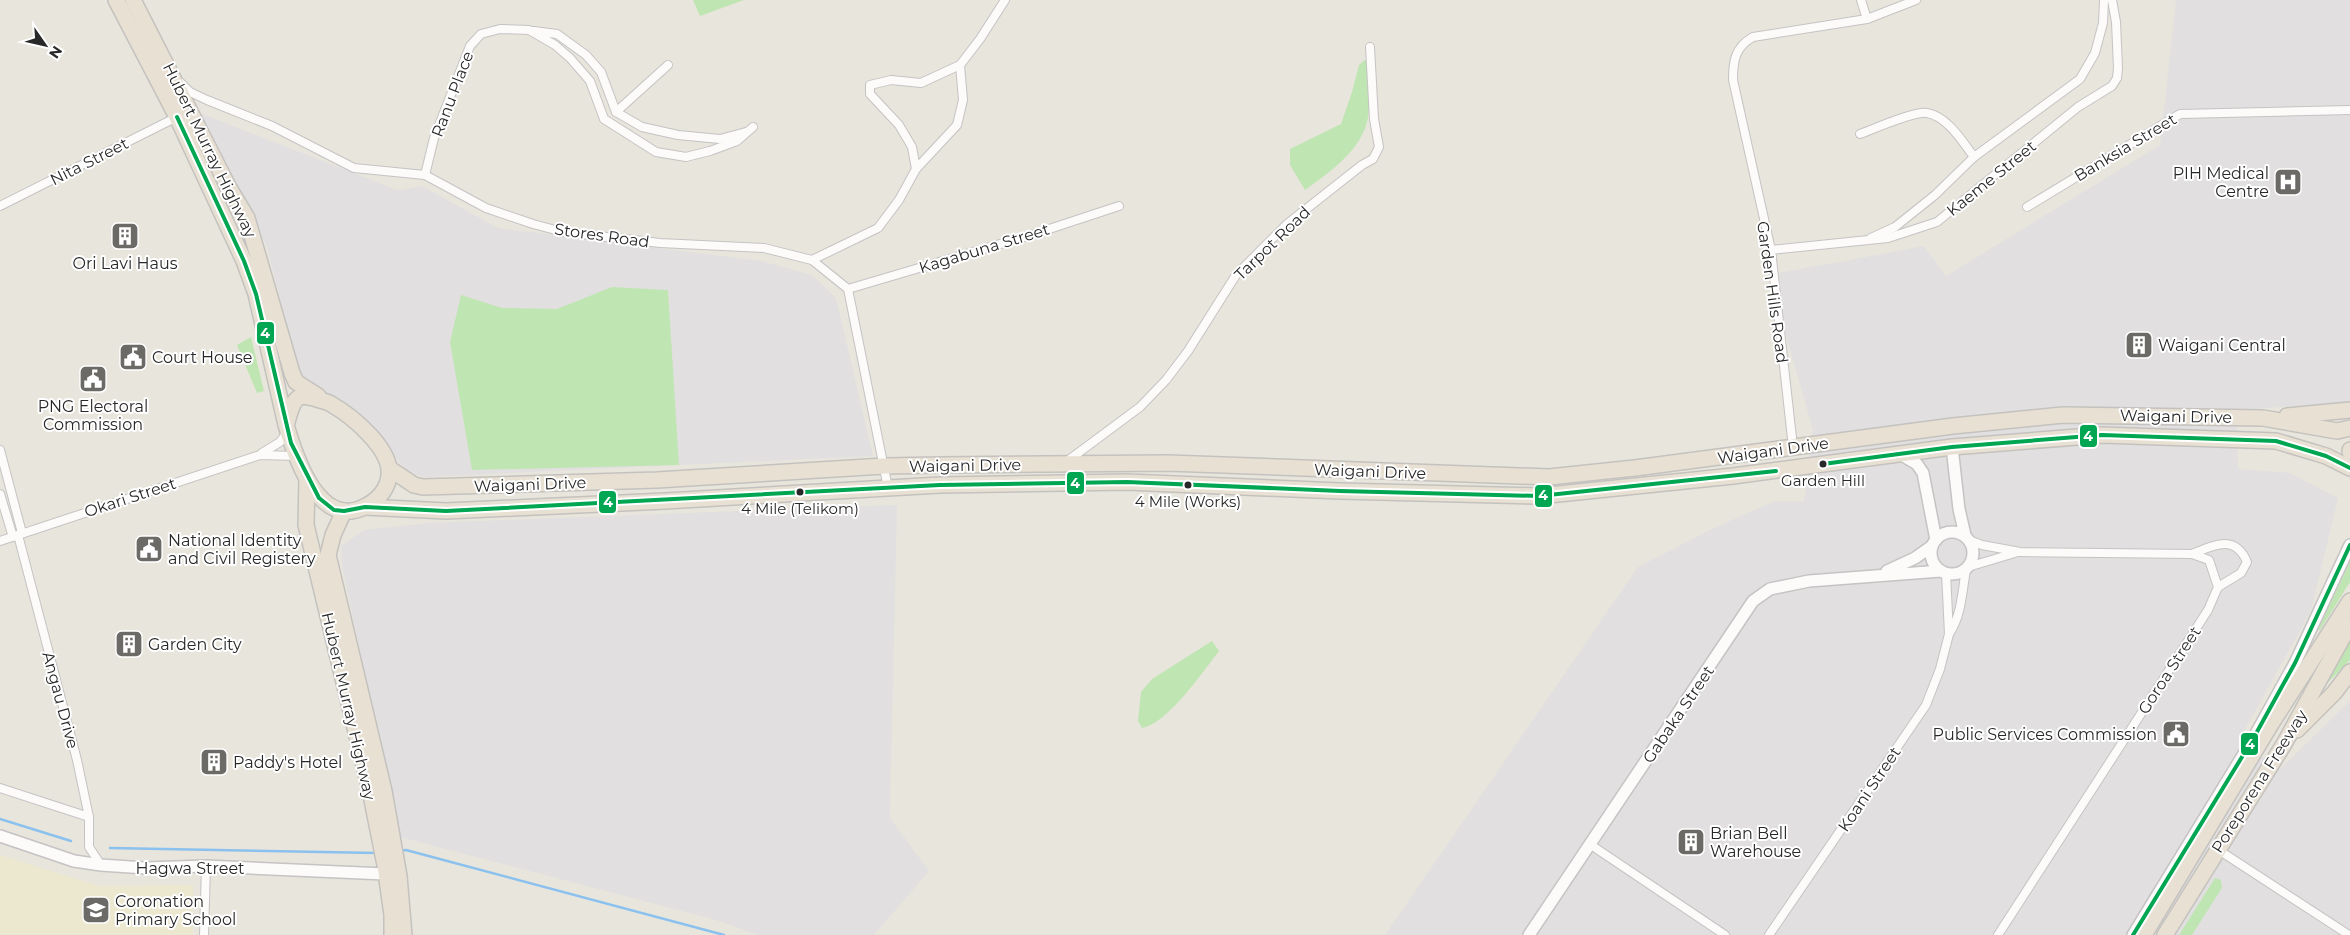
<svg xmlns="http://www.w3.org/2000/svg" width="2350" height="935" viewBox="0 0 2350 935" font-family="Montserrat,sans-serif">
<rect width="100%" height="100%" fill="#e8e5dc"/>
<g fill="#e2dfe0">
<path d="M 2176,0 L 2350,0 L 2350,402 L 2237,410 L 2238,469 L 2290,473 L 2338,498 L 2311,611 L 2238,742 L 2281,768 L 2350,701 L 2350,935 L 1385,935 L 1638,567 L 1716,527 L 1775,501 L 1804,501 L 1813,430 L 1769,275 L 1924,246 L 1946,276 L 2160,145 Z"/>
<path d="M 200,113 L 397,190 L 422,186 L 498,228 L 761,261 L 812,275 L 836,298 L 873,456 L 425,477 L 407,473 L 380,436 L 332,397 L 300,379 L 267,247 Z"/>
<path d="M 897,505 L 890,818 L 929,871 L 874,935 L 758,935 L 716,920 L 400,837 L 342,566 L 341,546 L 364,530 L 428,523 Z"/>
</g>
<path fill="#ece8d0" d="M 0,855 L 99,886 L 193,885 L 193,935 L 0,935 Z"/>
<g fill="#bfe6b2">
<path d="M 693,0 L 744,0 L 700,16 Z"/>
<path d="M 1365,60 L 1368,62 C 1366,77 1369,93 1369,108 C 1368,146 1333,170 1305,190 L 1290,165 L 1290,149 L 1341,124 L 1352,92 L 1359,65 Z"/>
<path d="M 612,287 L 668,290 L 679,465 L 472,470 L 450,342 L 461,295 L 502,308 L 557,309 Z"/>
<path d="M 251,337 L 264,391 L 257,393 L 237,345 Z"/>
<path d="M 2350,562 L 2350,582 L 2320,630 L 2318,630 Z"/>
<path d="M 2350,633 L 2350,660 L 2305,706 Z"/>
<path d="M 1212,641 L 1219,651 C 1202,673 1168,723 1142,728 L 1138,721 L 1141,692 L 1152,679 Z"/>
<path d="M 2215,878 L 2221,880 L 2222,888 L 2192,935 L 2179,935 Z"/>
</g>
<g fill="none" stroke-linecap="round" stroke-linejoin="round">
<g stroke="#8bc1ee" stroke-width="2.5">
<path d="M 0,819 L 71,841"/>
<path d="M 110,848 L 376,853"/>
<path d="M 399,851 L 406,850 L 724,935"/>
</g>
<defs>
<g id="street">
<path d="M 1861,0 L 1867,19"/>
<path d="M 534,31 L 557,34 L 586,55 L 601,72 L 616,112 L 642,127 L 678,135 L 720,139 L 746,132"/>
<path d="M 181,83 L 190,92 L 207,100 L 272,126 L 354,168 L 425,175 L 486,208 L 533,224 L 563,232 L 660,243 L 764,248 L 812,260 L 848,289 L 888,488"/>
<path d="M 616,112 L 668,65"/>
<path d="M 1860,134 C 1874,129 1914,111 1927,113 C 1947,116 1963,142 1974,157"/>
<path d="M 916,169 L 957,125 L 963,100 L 960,65"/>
<path d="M 425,175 L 434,138 L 470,46 L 481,34 L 500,29 L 529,30 L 555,45 L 570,58 L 590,81 L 604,119 L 656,152 L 686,157 L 710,151 L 737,141 L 753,127"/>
<path d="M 0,206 L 177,117"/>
<path d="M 2027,207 L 2180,114 L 2350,110"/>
<path d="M 1871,238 L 1895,227 L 1935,195 L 1974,157 L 2080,79 L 2095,53 L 2103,23 L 2104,0"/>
<path d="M 1771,250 L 1888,238 L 1937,222 L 2078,107 L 2112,86 L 2117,78 L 2118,68 L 2116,22 L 2112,0"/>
<path d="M 812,260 L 878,228 L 899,200 L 916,169 L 912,147 L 899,125 L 870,94 L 870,85 L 891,80 L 921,83 L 960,65 L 980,39 L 1005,0"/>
<path d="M 848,289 L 1034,234 L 1119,206"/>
<path d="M 1793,447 L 1771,250 L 1733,80 C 1733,61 1735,47 1753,37 L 1867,19 L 1916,0"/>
<path d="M 0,450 L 22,533"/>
<path d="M 262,453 L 280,442 L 287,432"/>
<path d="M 1066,462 L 1140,407 L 1166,380 L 1188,351 L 1236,275 L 1286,225 L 1362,165 L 1373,159 L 1379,147 L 1374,119 L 1370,47"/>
<path d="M 0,494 L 13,537"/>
<path d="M 18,535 L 77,760 L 89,817 L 89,847 L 101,865"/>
<path d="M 1969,540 L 1982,545 L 2020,552 L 2192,554 L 2209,560 L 2218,587 L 2208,610 L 1998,935"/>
<path d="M 0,541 L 260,455 L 296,456"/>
<path d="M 2192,554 C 2214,545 2235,534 2247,562 L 2241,573 L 2218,587"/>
<path d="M 1968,567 L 2018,552"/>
<path d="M 1949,634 C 1962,615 1962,591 1966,570"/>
<path d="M 0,788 L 89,817"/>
<path d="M 1591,845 L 1725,935"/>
<path d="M 2217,849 L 2349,935"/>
<path d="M 204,935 L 206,866"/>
<path d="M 1769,935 L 1926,705 L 1940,669 L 1949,634 L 1946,573"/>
</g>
<g id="secondary">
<path d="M 1952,447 L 1959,509 L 1965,535"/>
<path d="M 1900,454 L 1917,464 L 1923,473 L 1936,540"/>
<circle cx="1952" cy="553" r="21"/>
<path d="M 1887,571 L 1915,558 L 1932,546"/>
<path d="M 0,836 L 74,861 L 101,865 L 145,868 L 206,866 L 385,874"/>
<path d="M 1529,935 L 1753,601 L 1770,589 L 1809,581 L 1941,571"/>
<path d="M 2133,935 L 2253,739 L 2295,663 L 2350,545"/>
</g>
<g id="highway">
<path d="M 116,0 L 177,117 L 244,261 L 256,294 L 286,425 C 296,459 320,533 368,505 C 379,499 388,488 389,475 C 392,449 352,416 331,404 C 326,401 319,400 313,398 C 308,397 303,395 298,398 C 291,403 289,417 286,425"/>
<path d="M 133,0 L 228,186 L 247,218 L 292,373 L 296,382 L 318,396"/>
<path d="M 2287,416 L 2350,410"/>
<path d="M 2350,450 L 2350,452"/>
<path d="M 390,469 L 414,485 L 423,487 L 657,480 L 884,466 L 941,465 L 1168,463 L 1549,477 L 1635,468 L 1953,426 L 2063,415 L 2263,418 L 2337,431 L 2350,428"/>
<path d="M 307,479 L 306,525 L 370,790 L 385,865 L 392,915 L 392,935"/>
<path d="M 365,507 L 446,511 L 665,501 L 940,485 L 1127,482 L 1340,491 L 1539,496 L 1733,476 L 1952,447 L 2102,435 L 2276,441 L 2326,456 L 2350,468"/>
<path d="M 344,511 L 333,535 L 328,555 L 384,791 L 399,876 L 404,935"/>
<path d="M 2297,730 L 2334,693 L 2350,672"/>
<path d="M 2144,935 L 2271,724 L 2350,601"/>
<path d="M 2165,935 L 2284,744 L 2350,624"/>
</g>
</defs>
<use href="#street" stroke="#c5c3c3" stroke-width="10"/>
<use href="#secondary" stroke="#c5c3c3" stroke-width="14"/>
<use href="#highway" stroke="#c4c2bf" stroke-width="18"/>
<use href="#street" stroke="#fcfbfa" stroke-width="8"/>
<use href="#secondary" stroke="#fcfbfa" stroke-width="11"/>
<use href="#highway" stroke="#e8e0d2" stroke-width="15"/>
<defs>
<g id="bus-1">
<path d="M 177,117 L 244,261 L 256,294 L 291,443 L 319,498 L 334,510 L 344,511 L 365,507 L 446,511 L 940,485 L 1127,482 L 1340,491 L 1539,496 L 1776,471"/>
<path d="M 1823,464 L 1952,447 L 2102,435 L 2276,441 L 2326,456 L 2350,468"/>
<path d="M 2133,935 L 2253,739 L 2295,663 L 2350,545"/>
</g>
</defs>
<use href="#bus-1" stroke="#fff" stroke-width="8"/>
<use href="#bus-1" stroke="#00a651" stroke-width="4"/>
</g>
<defs>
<symbol id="hospital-square" viewBox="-11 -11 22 22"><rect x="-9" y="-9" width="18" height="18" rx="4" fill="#6b6a67" stroke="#fff"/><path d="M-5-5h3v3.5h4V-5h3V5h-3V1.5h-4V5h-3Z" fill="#fff"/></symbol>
<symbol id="building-square" viewBox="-11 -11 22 22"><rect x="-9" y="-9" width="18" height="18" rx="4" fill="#6b6a67" stroke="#fff"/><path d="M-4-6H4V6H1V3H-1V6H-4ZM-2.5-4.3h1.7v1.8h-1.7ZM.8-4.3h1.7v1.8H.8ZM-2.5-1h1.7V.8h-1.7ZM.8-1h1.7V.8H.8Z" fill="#fff"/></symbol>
<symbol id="civic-square" viewBox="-11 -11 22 22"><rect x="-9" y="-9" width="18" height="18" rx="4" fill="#6b6a67" stroke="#fff"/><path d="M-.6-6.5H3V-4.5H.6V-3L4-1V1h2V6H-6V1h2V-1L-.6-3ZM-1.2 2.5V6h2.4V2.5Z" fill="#fff"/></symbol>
<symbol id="school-square" viewBox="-11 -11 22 22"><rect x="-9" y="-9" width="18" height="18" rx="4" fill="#6b6a67" stroke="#fff"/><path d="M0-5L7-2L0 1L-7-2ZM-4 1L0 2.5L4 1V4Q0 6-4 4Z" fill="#fff"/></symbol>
</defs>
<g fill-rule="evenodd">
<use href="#hospital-square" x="2272" y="166" width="32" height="32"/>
<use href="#building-square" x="109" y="220" width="32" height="32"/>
<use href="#building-square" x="2123" y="329" width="32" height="32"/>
<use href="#civic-square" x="117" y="341" width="32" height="32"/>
<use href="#civic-square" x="77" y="363" width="32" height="32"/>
<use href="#civic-square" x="133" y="533" width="32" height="32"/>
<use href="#building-square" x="113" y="628" width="32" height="32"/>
<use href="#civic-square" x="2160" y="718" width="32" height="32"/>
<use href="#building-square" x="198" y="746" width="32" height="32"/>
<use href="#building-square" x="1675" y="826" width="32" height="32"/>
<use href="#school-square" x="80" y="894" width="32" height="32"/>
</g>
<g fill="#282828" stroke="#fff" stroke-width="2">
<circle cx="1823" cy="464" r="4.5"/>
<circle cx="1188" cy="485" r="4.5"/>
<circle cx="800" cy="492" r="4.5"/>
</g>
<g text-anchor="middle" stroke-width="4" stroke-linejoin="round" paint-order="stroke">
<g font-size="15" fill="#282828" stroke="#fff">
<text x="1823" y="486">Garden Hill</text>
<text x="1188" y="507">4 Mile (Works)</text>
<text x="800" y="514">4 Mile (Telikom)</text>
</g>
<g font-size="16" fill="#282828" stroke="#fff">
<text transform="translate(452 94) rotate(-69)" y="6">Ranu Place</text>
<text transform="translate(2125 147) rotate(-31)" y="6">Banksia Street</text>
<text transform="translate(210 150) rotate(64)" y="6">Hubert Murray Highway</text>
<text transform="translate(89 161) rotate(-27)" y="6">Nita Street</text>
<text transform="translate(1991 178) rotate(-39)" y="6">Kaeme Street</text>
<text transform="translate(602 235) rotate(8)" y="6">Stores Road</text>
<text transform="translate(1272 243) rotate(-44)" y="6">Tarpot Road</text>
<text transform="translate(984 248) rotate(-17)" y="6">Kagabuna Street</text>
<text transform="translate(1773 292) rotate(82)" y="6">Garden Hills Road</text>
<text transform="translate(2176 416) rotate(1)" y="6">Waigani Drive</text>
<text transform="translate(1773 450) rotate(-8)" y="6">Waigani Drive</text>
<text transform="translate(965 465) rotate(-1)" y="6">Waigani Drive</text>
<text transform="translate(1370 471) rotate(2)" y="6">Waigani Drive</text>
<text transform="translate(530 484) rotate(-2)" y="6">Waigani Drive</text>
<text transform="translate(130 497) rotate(-18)" y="6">Okari Street</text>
<text transform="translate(2169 670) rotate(-57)" y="6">Goroa Street</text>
<text transform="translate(61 700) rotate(75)" y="6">Angau Drive</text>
<text transform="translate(349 706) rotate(77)" y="6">Hubert Murray Highway</text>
<text transform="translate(1678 714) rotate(-56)" y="6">Gabaka Street</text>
<text transform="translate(2259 781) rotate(-58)" y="6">Poreporena Freeway</text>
<text transform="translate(1869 789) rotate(-56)" y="6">Koani Street</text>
<text x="190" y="874">Hagwa Street</text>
</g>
<g font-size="16" fill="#282828" stroke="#fff" text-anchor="start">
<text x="2269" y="179" text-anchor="end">PIH Medical<tspan x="2269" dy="18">Centre</tspan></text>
<text x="125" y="269" text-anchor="middle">Ori Lavi Haus</text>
<text x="2158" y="351">Waigani Central</text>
<text x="152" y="363">Court House</text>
<text x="93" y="412" text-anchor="middle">PNG Electoral<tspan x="93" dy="18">Commission</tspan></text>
<text x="168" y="546">National Identity<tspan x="168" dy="18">and Civil Registery</tspan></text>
<text x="148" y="650">Garden City</text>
<text x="2157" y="740" text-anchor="end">Public Services Commission</text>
<text x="233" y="768">Paddy's Hotel</text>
<text x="1710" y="839">Brian Bell<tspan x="1710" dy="18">Warehouse</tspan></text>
<text x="115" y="907">Coronation<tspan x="115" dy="18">Primary School</tspan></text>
</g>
</g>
<g stroke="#fff" stroke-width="2">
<rect x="256" y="321" width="19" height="24" rx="5" fill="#00a651"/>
<rect x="2079" y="424" width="19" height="24" rx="5" fill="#00a651"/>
<rect x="1066" y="471" width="19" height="24" rx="5" fill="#00a651"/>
<rect x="1534" y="484" width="19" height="24" rx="5" fill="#00a651"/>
<rect x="598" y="490" width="19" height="24" rx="5" fill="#00a651"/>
<rect x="2240" y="732" width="19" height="24" rx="5" fill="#00a651"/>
</g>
<g font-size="14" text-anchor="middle" font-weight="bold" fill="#fff">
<text x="265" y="338">4</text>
<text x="2088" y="441">4</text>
<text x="1075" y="488">4</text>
<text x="1543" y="500">4</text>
<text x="608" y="507">4</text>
<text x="2250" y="749">4</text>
</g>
<g transform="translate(45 45) rotate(124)" stroke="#ffffff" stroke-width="4" paint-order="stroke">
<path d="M0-4L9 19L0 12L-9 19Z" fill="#282828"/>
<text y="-8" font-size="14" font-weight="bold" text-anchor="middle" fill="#282828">N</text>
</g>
</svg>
